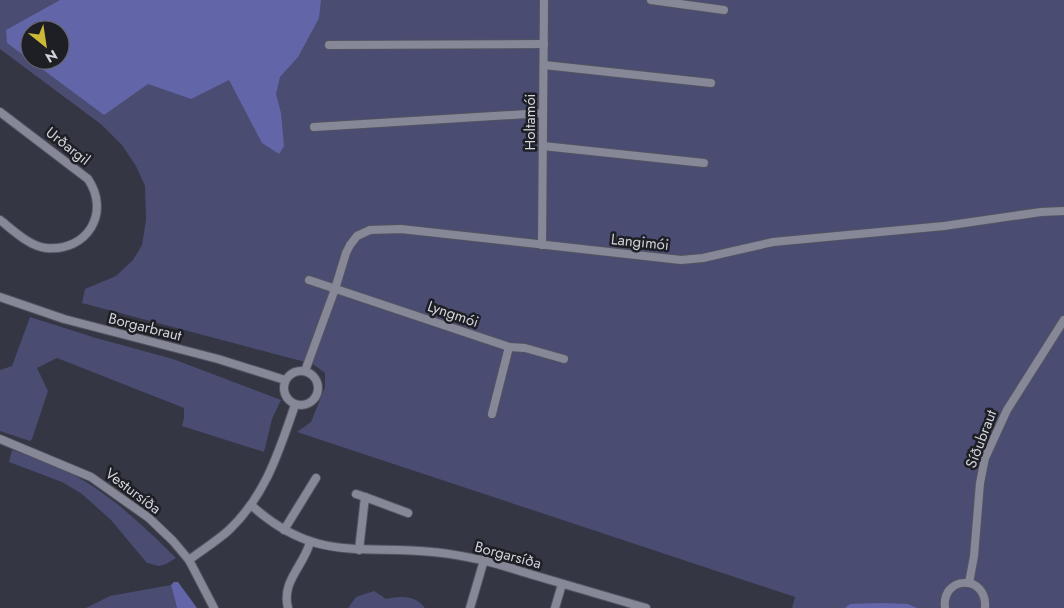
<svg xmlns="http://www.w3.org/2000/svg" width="1064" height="608" viewBox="0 0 1064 608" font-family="Jost,sans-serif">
<rect width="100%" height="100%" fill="#353644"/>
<g fill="#4a4c72" fill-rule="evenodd">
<path d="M 0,0 L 1064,0 L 1064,608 L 792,608 L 795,597 L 297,432 L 311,422 L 325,387 L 325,373 L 313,364 L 82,303 L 85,289 L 116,276 L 133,260 L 142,245 L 146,220 L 145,186 L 136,166 L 122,145 L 102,125 L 0,49 ZM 30,30 L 60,30 L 60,60 L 30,60 Z"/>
<path d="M 30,317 L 96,338 L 173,359 L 281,400 L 272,419 L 264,452 L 182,426 L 184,418 L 184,408 L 57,358 L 37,368 L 48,391 L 32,439 L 30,441 L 0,431 L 0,370 L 12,366 Z"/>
<path d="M 12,450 C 28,456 46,462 62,469 C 107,490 141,524 176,558 L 166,564 L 159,566 L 147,563 L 111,520 L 82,494 L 62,482 L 9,462 Z"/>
<path d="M 171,585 L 177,608 L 86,608 L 110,596 Z"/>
<path d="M 374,591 L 386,599 C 401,596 415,595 425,608 L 348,608 L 356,597 Z"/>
</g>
<g fill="#6265a7" fill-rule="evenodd">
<path d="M 60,0 L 321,0 L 319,18 L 298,57 L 280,77 L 276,94 L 281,113 L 284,146 L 279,154 L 262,143 L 229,80 L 191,99 L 148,84 L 104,115 L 7,43 L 6,30 ZM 30,30 L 60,30 L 60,60 L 30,60 Z"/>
<path d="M 174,582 L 178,582 L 197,608 L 177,608 L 171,585 Z"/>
<path d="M 881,603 L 908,604 L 917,608 L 845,608 L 850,604 Z"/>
</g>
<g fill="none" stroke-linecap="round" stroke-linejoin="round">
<defs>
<g id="minor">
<path d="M 651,0 L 724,10"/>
<path d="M 329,45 L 544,44"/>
<path d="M 544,65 L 711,83"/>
<path d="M 0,112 L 88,179 C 111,213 87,252 46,248 C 29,246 13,230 0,220"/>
<path d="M 314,127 L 543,113"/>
<path d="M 543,146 L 704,163"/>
<path d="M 542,245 L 544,0"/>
<path d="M 309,280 L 509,347 L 525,348 L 564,359"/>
<path d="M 0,297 L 64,319 L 218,359 L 285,380"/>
<circle cx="301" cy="388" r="17"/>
<path d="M 305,371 L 335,289 L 346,253 L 350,245 L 357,236 L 370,230 L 401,229 L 681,260 L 703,258 L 773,242 L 944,226 L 1041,212 L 1064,211"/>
<path d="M 492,414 L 509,347"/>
<path d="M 0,439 L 91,477 L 149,518 L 173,541 L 189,560 L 214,608"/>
<path d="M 356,494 L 365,497"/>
<path d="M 251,505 C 314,562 358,545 433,552 C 449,553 466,557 482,560 C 499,564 516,570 533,575 C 571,586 608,597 646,608"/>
<path d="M 284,530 L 316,478"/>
<path d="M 359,550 L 365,497 L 408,513"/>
<path d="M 189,560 C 202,550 217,541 229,530 C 266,495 279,451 295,405"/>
<path d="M 969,583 L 974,556 L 980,483 L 985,458 L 1007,410 L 1064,320"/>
<path d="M 288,608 C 281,581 304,566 310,542"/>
<path d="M 470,608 L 484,560"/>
<path d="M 555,608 L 562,584"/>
<path d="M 945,608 C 941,575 988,574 985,608"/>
</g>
</defs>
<use href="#minor" stroke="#535460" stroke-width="10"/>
<use href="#minor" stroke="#868898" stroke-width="8"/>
</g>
<g text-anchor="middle" stroke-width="5" stroke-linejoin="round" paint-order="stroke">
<g font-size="15" fill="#d1d2db" stroke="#1e1e25">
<text transform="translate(530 122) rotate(-90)" y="5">Holtamói</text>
<text transform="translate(68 146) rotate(38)" y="5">Urðargil</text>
<text transform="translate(640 242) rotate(6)" y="5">Langimói</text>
<text transform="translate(453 314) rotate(19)" y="5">Lyngmói</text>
<text transform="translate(145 327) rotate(14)" y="5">Borgarbraut</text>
<text transform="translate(981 439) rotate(-69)" y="5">Síðubraut</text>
<text transform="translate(133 491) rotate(37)" y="5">Vestursíða</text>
<text transform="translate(508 555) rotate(15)" y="5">Borgarsíða</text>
</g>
</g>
<g transform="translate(45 45) rotate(150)"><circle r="24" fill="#1e1e25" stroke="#66666e"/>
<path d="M0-4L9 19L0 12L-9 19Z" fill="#ccb938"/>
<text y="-8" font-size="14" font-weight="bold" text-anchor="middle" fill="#d1d2db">N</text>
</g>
</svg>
